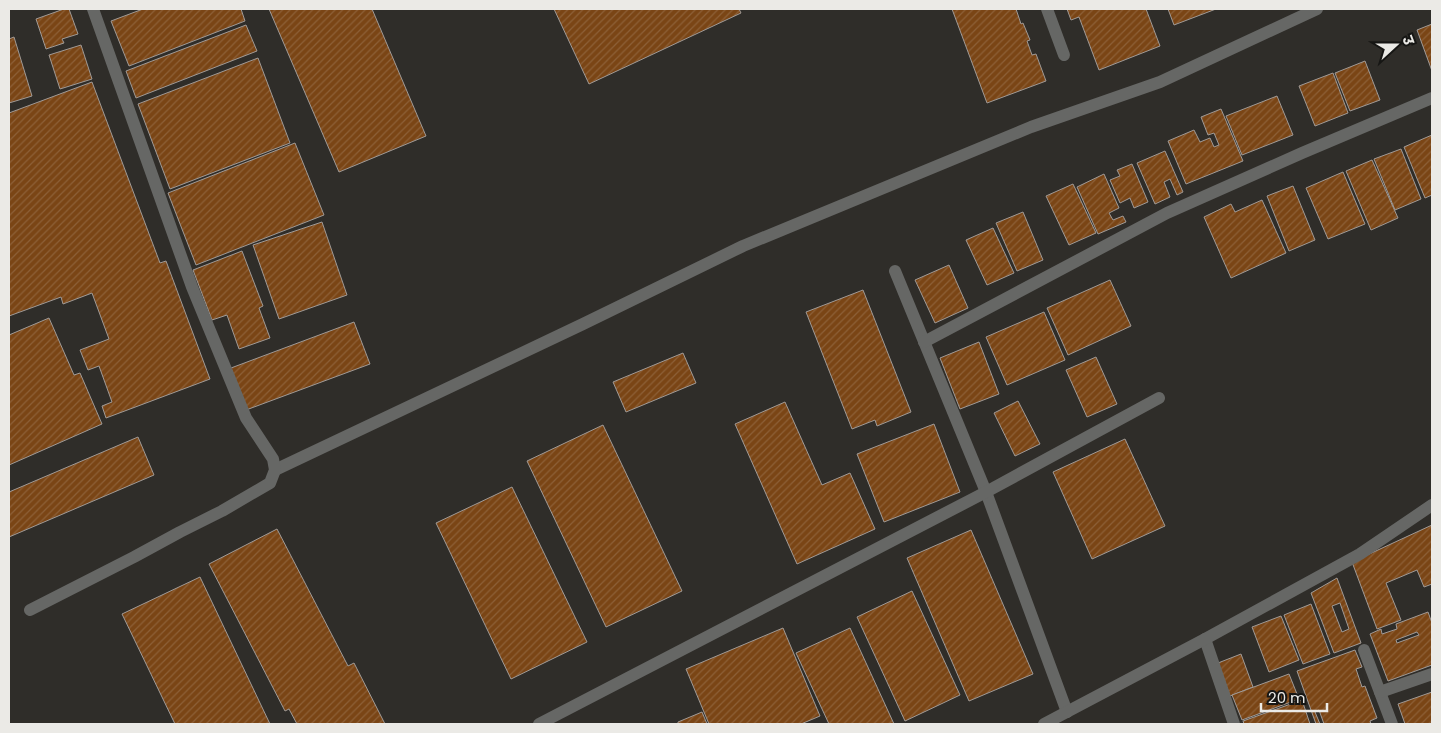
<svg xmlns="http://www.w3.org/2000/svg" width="1441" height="733" viewBox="0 0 1441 733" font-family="Poppins,'Noto Sans Devanagari',sans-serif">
<defs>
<pattern id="building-hatch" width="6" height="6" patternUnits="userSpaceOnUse" patternTransform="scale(1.25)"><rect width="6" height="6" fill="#7a4515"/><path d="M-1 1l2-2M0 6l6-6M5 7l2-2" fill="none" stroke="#8d6037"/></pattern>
</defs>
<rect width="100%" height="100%" fill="#2f2d29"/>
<g fill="url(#building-hatch)" stroke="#a09a96" fill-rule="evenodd">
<path d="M 64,9 L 69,9 L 78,34 L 62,39 L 64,43 L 46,49 L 36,19 Z"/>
<path d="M 143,9 L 241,9 L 245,21 L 129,66 L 111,21 Z"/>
<path d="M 269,9 L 372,9 L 426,136 L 339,172 Z"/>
<path d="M 554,9 L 739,9 L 741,13 L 589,84 Z"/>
<path d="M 952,9 L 1016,9 L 1021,24 L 1023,23 L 1030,40 L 1027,41 L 1032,55 L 1036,54 L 1046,81 L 987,103 Z"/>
<path d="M 1067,9 L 1146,9 L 1160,46 L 1099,70 L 1079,17 L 1071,20 Z"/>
<path d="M 1168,9 L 1216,9 L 1174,25 Z"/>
<path d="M 1432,24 L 1432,71 L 1417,30 Z"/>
<path d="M 246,25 L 257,51 L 136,98 L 126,71 Z"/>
<path d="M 14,37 L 32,96 L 9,103 L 9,39 Z"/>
<path d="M 81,45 L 92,79 L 60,89 L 49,55 Z"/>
<path d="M 258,58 L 290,143 L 170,189 L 138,104 Z"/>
<path d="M 1365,61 L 1380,100 L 1350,111 L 1335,73 Z"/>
<path d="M 1333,73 L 1348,113 L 1315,126 L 1299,86 Z"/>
<path d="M 92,82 L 160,263 L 166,261 L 210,379 L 106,418 L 102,406 L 112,402 L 99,366 L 88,370 L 80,350 L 109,339 L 92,293 L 63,304 L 61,297 L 9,316 L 9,113 Z"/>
<path d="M 1277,96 L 1293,135 L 1242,155 L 1226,116 Z"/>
<path d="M 1221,109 L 1243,161 L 1186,184 L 1168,141 L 1194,130 L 1200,142 L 1210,138 L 1214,147 L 1219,145 L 1214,133 L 1208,135 L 1201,117 Z"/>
<path d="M 1432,135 L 1432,195 L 1425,198 L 1404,147 Z"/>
<path d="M 295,143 L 324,215 L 196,265 L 168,193 Z"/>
<path d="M 1401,149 L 1421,199 L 1395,210 L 1374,159 Z"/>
<path d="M 1165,151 L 1183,192 L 1177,195 L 1170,179 L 1164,182 L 1170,197 L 1155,204 L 1137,163 Z"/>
<path d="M 1372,160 L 1398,218 L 1371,230 L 1346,171 Z"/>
<path d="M 1132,164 L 1148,202 L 1134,208 L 1130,198 L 1120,203 L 1110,180 L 1120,176 L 1117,170 Z"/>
<path d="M 1343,172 L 1365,224 L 1328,239 L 1306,188 Z"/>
<path d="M 1104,174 L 1119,208 L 1109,213 L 1113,220 L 1123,216 L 1126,222 L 1098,234 L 1077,187 Z"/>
<path d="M 1073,184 L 1096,233 L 1069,245 L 1046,196 Z"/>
<path d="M 1293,186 L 1315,240 L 1289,251 L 1267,196 Z"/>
<path d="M 1262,200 L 1286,253 L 1231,278 L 1204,217 L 1231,204 L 1235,212 Z"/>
<path d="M 1023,212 L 1043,260 L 1017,271 L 996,223 Z"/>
<path d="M 322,222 L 347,295 L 279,319 L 253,245 Z"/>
<path d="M 993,228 L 1014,273 L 987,285 L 966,240 Z"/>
<path d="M 242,251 L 263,306 L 259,308 L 270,338 L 239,349 L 227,315 L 212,320 L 193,270 Z"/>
<path d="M 949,265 L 968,308 L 935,323 L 915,280 Z"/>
<path d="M 1110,280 L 1131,326 L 1068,355 L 1047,308 Z"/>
<path d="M 863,290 L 911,412 L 877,426 L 875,420 L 852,429 L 806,312 Z"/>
<path d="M 1044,312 L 1065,360 L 1007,385 L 986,337 Z"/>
<path d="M 49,318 L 74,375 L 80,373 L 102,424 L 9,465 L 9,335 Z"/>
<path d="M 354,322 L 370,364 L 246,410 L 231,368 Z"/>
<path d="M 979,342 L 999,394 L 960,409 L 940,358 Z"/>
<path d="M 683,353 L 696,383 L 626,412 L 613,382 Z"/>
<path d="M 1096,357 L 1117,404 L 1087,417 L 1066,370 Z"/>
<path d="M 1018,401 L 1040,444 L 1015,456 L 994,413 Z"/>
<path d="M 785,402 L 822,485 L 850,473 L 875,529 L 797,564 L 735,424 Z"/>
<path d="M 934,424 L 960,492 L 884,522 L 857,454 Z"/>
<path d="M 603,425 L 682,591 L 606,627 L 527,461 Z"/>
<path d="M 138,437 L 154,475 L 9,537 L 9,492 Z"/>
<path d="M 1125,439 L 1165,526 L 1092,559 L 1053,472 Z"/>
<path d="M 512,487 L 587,642 L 511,679 L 436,523 Z"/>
<path d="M 1432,525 L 1432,584 L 1424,587 L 1417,570 L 1386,583 L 1401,620 L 1377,629 L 1352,562 Z"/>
<path d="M 277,529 L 348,666 L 354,663 L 385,724 L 297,724 L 289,709 L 285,711 L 209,564 Z"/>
<path d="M 971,530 L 1033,674 L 969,701 L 907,558 Z"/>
<path d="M 200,577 L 270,724 L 175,724 L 122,614 Z"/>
<path d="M 1337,578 L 1361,643 L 1334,653 L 1311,593 ZM 1340,603 L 1349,629 L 1342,632 L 1332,606 Z"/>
<path d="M 912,591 L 960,695 L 905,721 L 857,617 Z"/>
<path d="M 1311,604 L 1330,654 L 1303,664 L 1284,615 Z"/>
<path d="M 1428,612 L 1432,623 L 1432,665 L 1388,681 L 1370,634 L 1381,629 L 1382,634 L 1397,629 L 1396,624 ZM 1417,632 L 1419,635 L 1397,643 L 1396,640 Z"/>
<path d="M 1281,616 L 1299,660 L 1269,672 L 1252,627 Z"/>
<path d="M 783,628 L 820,716 L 801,724 L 709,724 L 686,669 Z"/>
<path d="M 850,628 L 894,724 L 829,724 L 796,653 Z"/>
<path d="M 1355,650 L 1362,667 L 1356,669 L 1362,687 L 1365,686 L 1377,718 L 1370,721 L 1371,724 L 1324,724 L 1319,710 L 1315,712 L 1320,724 L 1316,724 L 1297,671 Z"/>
<path d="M 1241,654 L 1253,687 L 1230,696 L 1218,663 Z"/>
<path d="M 1289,674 L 1299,699 L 1242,720 L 1232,695 Z"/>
<path d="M 1432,692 L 1432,724 L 1405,724 L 1398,704 Z"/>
<path d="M 1302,700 L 1310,724 L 1244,724 L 1243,721 Z"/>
<path d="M 702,712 L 707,724 L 678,724 L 678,722 Z"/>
</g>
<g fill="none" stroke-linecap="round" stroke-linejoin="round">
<g stroke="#666765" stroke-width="12">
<path d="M 1047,9 L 1064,55"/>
<path d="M 895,271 L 986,492 L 1067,712"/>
<path d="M 924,342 L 1167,213 L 1302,153 L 1432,98"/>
<path d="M 275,470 L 583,324 L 743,246 L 1031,127 L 1160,82 L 1317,9"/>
<path d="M 30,610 L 134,557 L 180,532 L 222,511 L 270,483 L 275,470 L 273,459 L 246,418 L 192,287 L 93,9"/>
<path d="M 1205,639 L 1234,724"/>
<path d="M 1364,650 L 1392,724"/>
<path d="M 1380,692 L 1432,674"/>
<path d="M 539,724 L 986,492 L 1159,398"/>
<path d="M 1044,724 L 1205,639 L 1360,554 L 1432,505"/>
</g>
</g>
<rect width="1441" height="733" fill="none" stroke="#ebeae6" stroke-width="20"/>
<g transform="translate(1396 45) rotate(69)" stroke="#161614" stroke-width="4" paint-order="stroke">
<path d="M0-4L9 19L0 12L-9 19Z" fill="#ebeae6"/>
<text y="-8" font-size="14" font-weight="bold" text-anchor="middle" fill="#ebeae6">उ</text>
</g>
<path d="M1261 703v8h66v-8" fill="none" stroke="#ebeae6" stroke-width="2.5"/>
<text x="1268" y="703" font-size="15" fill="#ebeae6" stroke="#161614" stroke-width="4" paint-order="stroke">20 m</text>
</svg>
